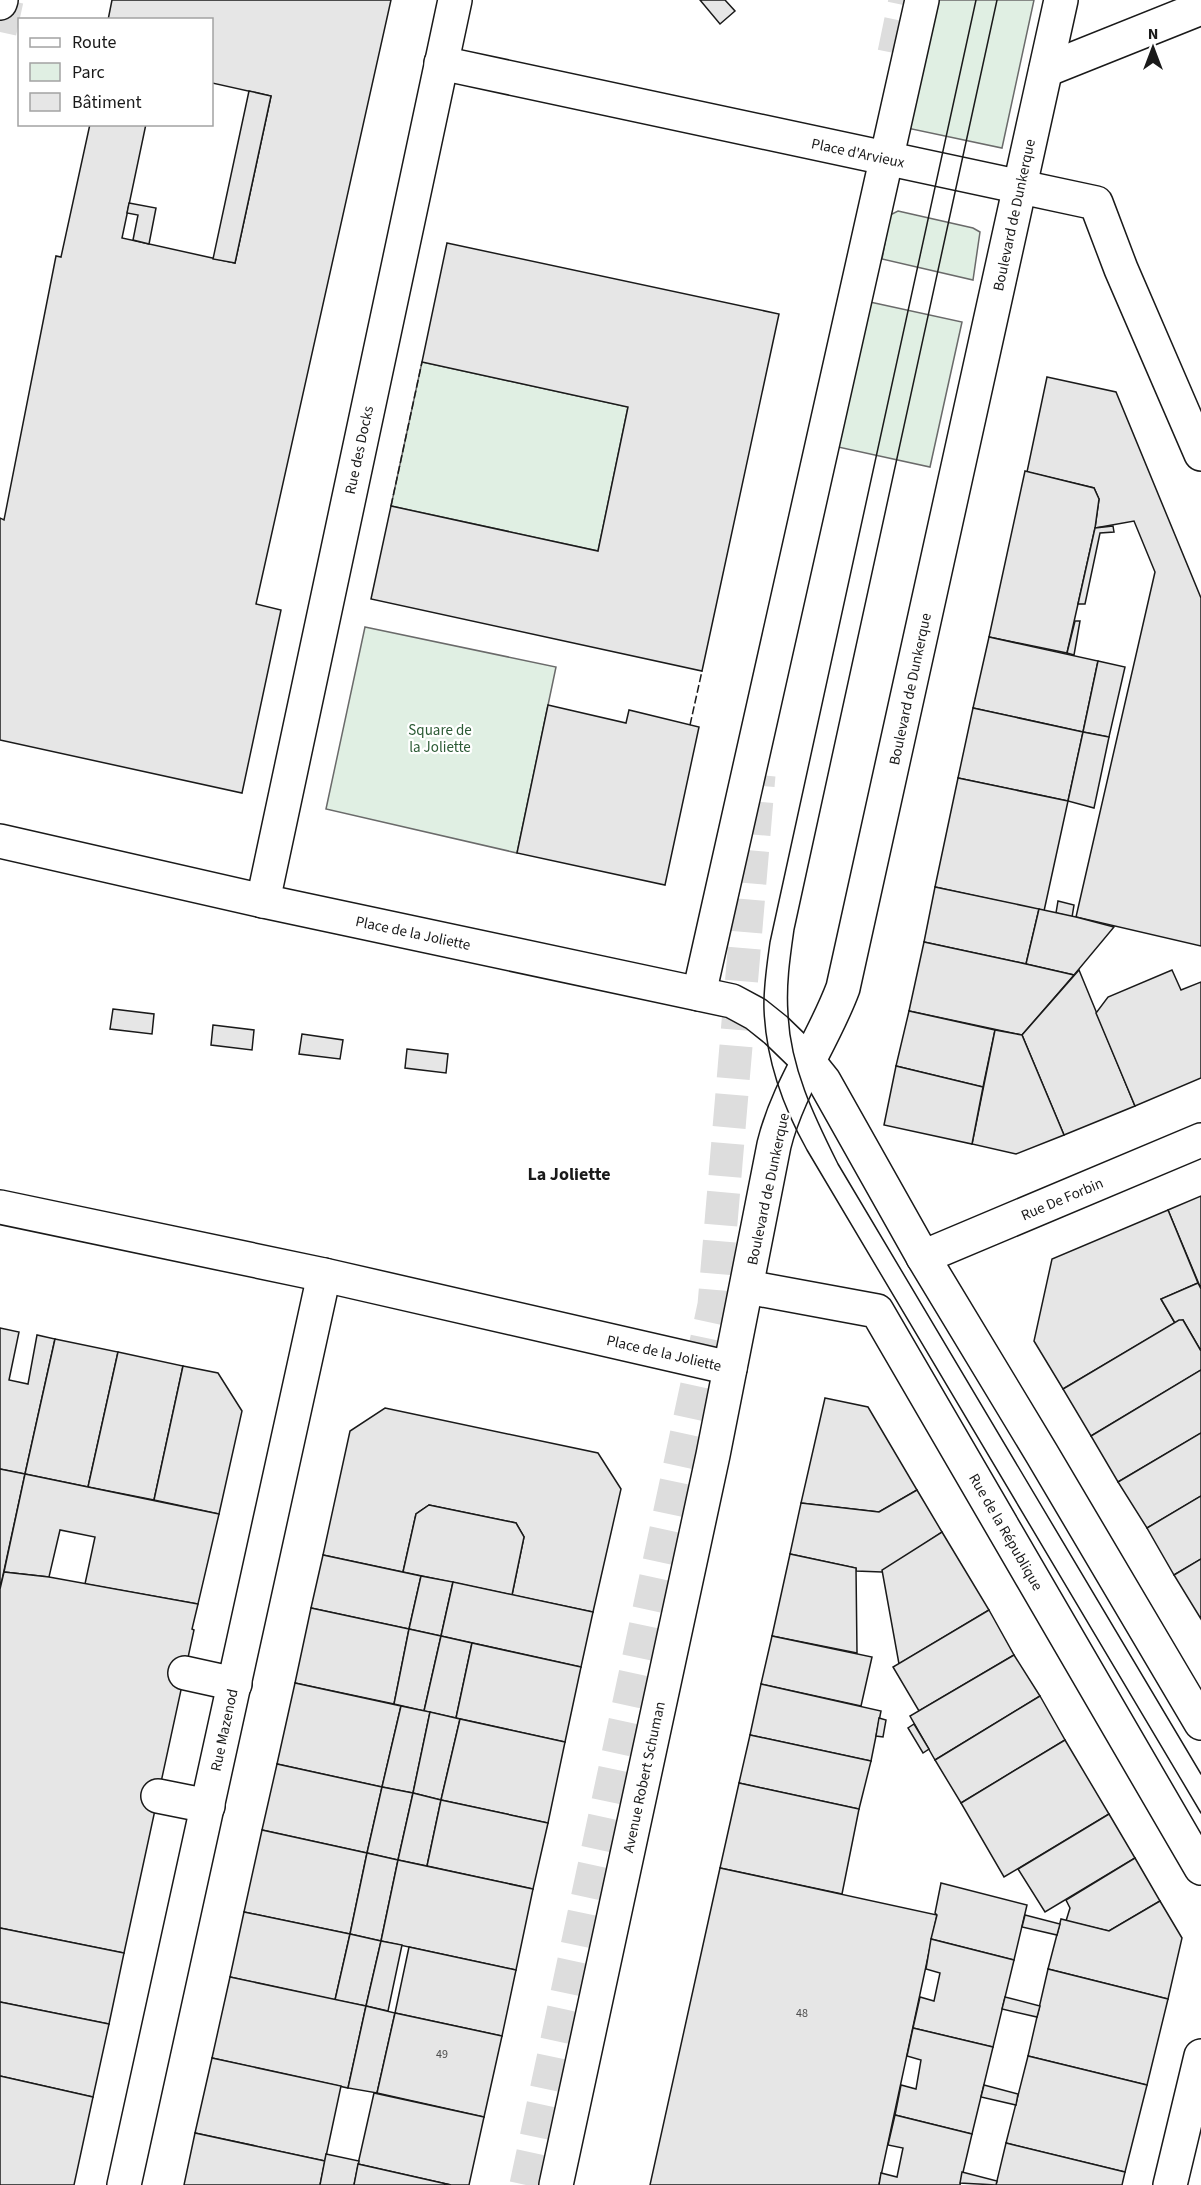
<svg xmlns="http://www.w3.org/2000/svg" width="1201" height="2185" viewBox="0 0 1201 2185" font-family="'Source Sans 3',sans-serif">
<rect width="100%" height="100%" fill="#fff"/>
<g fill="#e0efe3" stroke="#6a6a6a" stroke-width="1.5">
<path d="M 936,0 L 1034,0 L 1002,148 L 907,128 Z"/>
<path d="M 898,211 L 973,228 L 980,232 L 973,280 L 882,259 L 890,215 Z"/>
<path d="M 870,302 L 962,322 L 930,467 L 838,447 Z"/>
<path d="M 422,362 L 628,407 L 598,551 L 391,506 Z"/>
<path d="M 365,627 L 556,667 L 517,853 L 326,809 Z"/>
</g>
<g fill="#e6e6e6" stroke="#1a1a1a" stroke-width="1.5">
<path d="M 112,0 L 391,0 L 256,604 L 281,610 L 242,793 L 0,740 L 0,518 L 4,520 L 56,256 L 61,257 L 90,124 L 146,124 L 122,238 L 235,263 L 271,96 L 212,83 L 212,20 L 108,20 Z"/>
<path d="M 700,0 L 725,0 L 735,11 L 720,24 Z"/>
<path d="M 249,91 L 271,96 L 235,263 L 213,259 Z"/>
<path d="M 129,203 L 156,208 L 149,244 L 133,240 L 138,215 L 127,213 Z"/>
<path d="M 447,243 L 779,314 L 702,671 L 371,599 L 391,506 L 598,551 L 628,407 L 422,362 Z"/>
<path d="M 1047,377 L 1116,392 L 1201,598 L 1201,946 L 1076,917 L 1155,572 L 1134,521 L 1095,528 L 1099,499 L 1094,488 L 1027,472 Z"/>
<path d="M 1025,471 L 1094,488 L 1099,499 L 1095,528 L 1067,653 L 989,637 Z"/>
<path d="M 1113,526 L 1114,532 L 1100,533 L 1085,604 L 1078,604 L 1095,528 Z"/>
<path d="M 1075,621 L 1080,621 L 1074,655 L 1067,653 Z"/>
<path d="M 989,637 L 1098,661 L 1083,732 L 973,708 Z"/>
<path d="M 1098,661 L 1125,667 L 1109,737 L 1083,732 Z"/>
<path d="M 548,705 L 626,723 L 629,710 L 699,727 L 665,885 L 517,853 Z"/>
<path d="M 973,708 L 1083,732 L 1068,801 L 958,778 Z"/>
<path d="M 1083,732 L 1109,737 L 1094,808 L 1068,801 Z"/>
<path d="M 958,778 L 1068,801 L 1044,911 L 935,887 Z"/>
<path d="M 935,887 L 1039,909 L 1026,964 L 924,942 Z"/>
<path d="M 1058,901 L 1074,905 L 1072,917 L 1056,913 Z"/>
<path d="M 1039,909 L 1076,917 L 1114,927 L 1074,975 L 1026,964 Z"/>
<path d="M 924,942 L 1026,964 L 1074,975 L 1022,1035 L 909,1011 Z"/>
<path d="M 1079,970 L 1135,1106 L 1064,1135 L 1022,1035 Z"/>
<path d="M 1172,970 L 1181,990 L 1201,982 L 1201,1078 L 1135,1106 L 1096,1013 L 1108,997 Z"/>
<path d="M 113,1009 L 154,1014 L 152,1034 L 110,1029 Z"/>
<path d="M 909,1011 L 995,1030 L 983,1087 L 896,1066 Z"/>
<path d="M 213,1025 L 254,1030 L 252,1050 L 211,1045 Z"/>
<path d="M 995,1030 L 1022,1035 L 1064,1135 L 1016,1154 L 972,1144 Z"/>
<path d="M 302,1034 L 343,1040 L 340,1059 L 299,1054 Z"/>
<path d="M 407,1049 L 448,1054 L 446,1073 L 405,1068 Z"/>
<path d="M 896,1066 L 983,1087 L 972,1144 L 884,1125 Z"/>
<path d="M 1201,1196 L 1201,1289 L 1168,1210 Z"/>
<path d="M 1168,1210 L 1198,1283 L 1161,1299 L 1175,1323 L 1063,1389 L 1034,1341 L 1052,1259 Z"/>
<path d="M 1198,1283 L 1201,1289 L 1201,1351 L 1183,1320 L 1175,1323 L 1161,1299 Z"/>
<path d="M 1179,1320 L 1183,1320 L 1201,1351 L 1201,1370 L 1091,1436 L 1063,1389 Z"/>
<path d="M 0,1328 L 19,1332 L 9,1380 L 28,1384 L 37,1335 L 55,1339 L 25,1474 L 0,1469 Z"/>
<path d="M 55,1339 L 118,1352 L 88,1487 L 25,1474 Z"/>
<path d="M 118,1352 L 183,1366 L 154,1500 L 88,1487 Z"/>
<path d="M 183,1366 L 218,1373 L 242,1411 L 219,1514 L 154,1500 Z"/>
<path d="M 1201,1370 L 1201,1433 L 1118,1482 L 1091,1436 Z"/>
<path d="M 825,1398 L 868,1407 L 917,1490 L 879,1512 L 801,1503 Z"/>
<path d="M 385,1408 L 598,1453 L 621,1489 L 593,1612 L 512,1595 L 524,1537 L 516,1523 L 429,1505 L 416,1514 L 403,1572 L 323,1555 L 350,1431 Z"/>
<path d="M 1201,1433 L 1201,1496 L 1147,1528 L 1118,1482 Z"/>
<path d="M 0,1469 L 25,1474 L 0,1589 Z"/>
<path d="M 25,1474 L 219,1514 L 198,1604 L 85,1584 L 95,1537 L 60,1530 L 49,1577 L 4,1572 Z"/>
<path d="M 917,1490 L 942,1532 L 882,1572 L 856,1571 L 856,1568 L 790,1554 L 801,1503 L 879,1512 Z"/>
<path d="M 1201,1496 L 1201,1559 L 1174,1575 L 1147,1528 Z"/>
<path d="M 429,1505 L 516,1523 L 524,1537 L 512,1595 L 403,1572 L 416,1514 Z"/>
<path d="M 942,1532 L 989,1610 L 899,1664 L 882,1570 Z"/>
<path d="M 790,1554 L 856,1568 L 857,1653 L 772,1636 Z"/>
<path d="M 323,1555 L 421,1576 L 409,1629 L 311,1608 Z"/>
<path d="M 1201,1559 L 1201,1619 L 1174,1575 Z"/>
<path d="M 4,1572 L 49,1577 L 198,1604 L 192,1629 L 194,1630 L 124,1953 L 0,1928 L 0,1589 Z"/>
<path d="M 421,1576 L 453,1582 L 441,1636 L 409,1629 Z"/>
<path d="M 453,1582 L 593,1612 L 581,1667 L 441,1636 Z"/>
<path d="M 311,1608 L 409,1629 L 394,1704 L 295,1683 Z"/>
<path d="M 989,1610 L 1014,1655 L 919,1711 L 893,1667 Z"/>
<path d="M 409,1629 L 441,1636 L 424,1711 L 394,1704 Z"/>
<path d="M 441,1636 L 472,1643 L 456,1718 L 424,1711 Z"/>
<path d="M 772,1636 L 872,1657 L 861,1706 L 761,1684 Z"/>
<path d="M 472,1643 L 581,1667 L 565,1742 L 456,1718 Z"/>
<path d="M 1014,1655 L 1040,1696 L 935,1760 L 910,1716 Z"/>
<path d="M 295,1683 L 401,1706 L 382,1787 L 277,1764 Z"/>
<path d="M 761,1684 L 881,1711 L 871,1761 L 750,1735 Z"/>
<path d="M 1040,1696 L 1065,1740 L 961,1803 L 935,1760 Z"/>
<path d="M 401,1706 L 430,1712 L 413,1793 L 382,1787 Z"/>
<path d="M 430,1712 L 460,1719 L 441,1800 L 413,1793 Z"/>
<path d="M 879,1718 L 886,1720 L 883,1737 L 876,1736 Z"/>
<path d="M 460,1719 L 565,1742 L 548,1823 L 441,1800 Z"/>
<path d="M 914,1724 L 929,1749 L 923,1753 L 908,1728 Z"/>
<path d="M 750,1735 L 871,1761 L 859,1809 L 739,1783 Z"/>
<path d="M 1065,1740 L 1109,1814 L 1004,1877 L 961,1803 Z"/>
<path d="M 277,1764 L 382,1787 L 367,1853 L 262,1830 Z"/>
<path d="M 739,1783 L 859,1809 L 842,1894 L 720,1868 Z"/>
<path d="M 382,1787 L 413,1793 L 398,1860 L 367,1853 Z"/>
<path d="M 413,1793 L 441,1800 L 427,1866 L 398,1860 Z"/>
<path d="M 441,1800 L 548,1823 L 533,1889 L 427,1866 Z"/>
<path d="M 1109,1814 L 1135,1858 L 1045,1912 L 1018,1869 Z"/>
<path d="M 262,1830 L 367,1853 L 350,1934 L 244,1912 Z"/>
<path d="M 367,1853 L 398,1860 L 381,1941 L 350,1934 Z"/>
<path d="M 1135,1858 L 1160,1901 L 1109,1931 L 1066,1921 L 1070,1908 L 1066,1900 Z"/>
<path d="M 398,1860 L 533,1889 L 516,1970 L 381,1941 Z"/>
<path d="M 720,1868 L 937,1915 L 879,2185 L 650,2185 Z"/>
<path d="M 941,1883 L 1027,1905 L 1014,1960 L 931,1939 L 937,1915 L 935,1913 Z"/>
<path d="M 1160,1901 L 1182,1938 L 1168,1999 L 1048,1969 L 1061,1919 L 1109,1931 Z"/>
<path d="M 244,1912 L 350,1934 L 335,2000 L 230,1977 Z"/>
<path d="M 1025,1915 L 1060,1924 L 1057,1935 L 1022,1927 Z"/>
<path d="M 0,1928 L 124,1953 L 109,2024 L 0,2002 Z"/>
<path d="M 350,1934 L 381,1941 L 366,2006 L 335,2000 Z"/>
<path d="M 931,1939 L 1014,1960 L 993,2047 L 913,2028 L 920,1997 L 934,2001 L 940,1973 L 926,1969 Z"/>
<path d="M 381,1941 L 402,1945 L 388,2011 L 366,2006 Z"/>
<path d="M 409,1947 L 516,1970 L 502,2036 L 395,2013 Z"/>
<path d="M 1048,1969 L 1168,1999 L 1147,2085 L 1028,2056 Z"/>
<path d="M 230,1977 L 366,2006 L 348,2088 L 212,2058 Z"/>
<path d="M 1005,1997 L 1040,2006 L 1037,2017 L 1002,2009 Z"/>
<path d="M 0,2002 L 109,2024 L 93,2097 L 0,2076 Z"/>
<path d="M 366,2006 L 395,2013 L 377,2093 L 348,2088 Z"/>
<path d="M 395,2013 L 502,2036 L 484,2117 L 377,2093 Z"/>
<path d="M 913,2028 L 993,2047 L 972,2134 L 895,2115 L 901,2085 L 916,2089 L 921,2060 L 907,2056 Z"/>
<path d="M 1028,2056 L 1147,2085 L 1125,2172 L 1006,2143 Z"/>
<path d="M 212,2058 L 341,2086 L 325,2161 L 195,2133 Z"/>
<path d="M 0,2076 L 93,2097 L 74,2185 L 0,2185 Z"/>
<path d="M 984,2085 L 1018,2094 L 1016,2105 L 981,2097 Z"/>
<path d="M 374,2093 L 484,2117 L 469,2185 L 451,2185 L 358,2164 Z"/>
<path d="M 895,2115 L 972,2134 L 960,2185 L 879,2185 L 881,2173 L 897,2177 L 903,2148 L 888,2145 Z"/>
<path d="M 195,2133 L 325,2161 L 320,2185 L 184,2185 Z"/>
<path d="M 1006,2143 L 1125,2172 L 1122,2185 L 996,2185 Z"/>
<path d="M 326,2154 L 359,2161 L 354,2185 L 320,2185 Z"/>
<path d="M 358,2164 L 451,2185 L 354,2185 Z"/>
<path d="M 962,2172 L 997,2181 L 996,2185 L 960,2183 Z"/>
</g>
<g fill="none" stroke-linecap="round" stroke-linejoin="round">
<g stroke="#ddd" stroke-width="33" stroke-dasharray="33 16" stroke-linecap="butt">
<path d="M 0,32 L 7,0"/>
<path d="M 894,53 L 905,0"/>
<path d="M 526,2185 L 714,1305 L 759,775"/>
</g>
<defs>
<g id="minor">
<path d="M 0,3 L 1,0"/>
<path d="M 441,63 L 1096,203 L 1121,269 L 1201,454"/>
<path d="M 1046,70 L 1201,8"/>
<path d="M 0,841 L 263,901 L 732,1001 L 756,1014 L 776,1030 L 808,1061 L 824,1081 L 923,1257 L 1042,1454 L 1201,1723"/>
<path d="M 263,901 L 455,0"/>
<path d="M 699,994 L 922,0"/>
<path d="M 0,1207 L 324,1275 L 730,1368"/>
<path d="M 923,1257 L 1201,1140"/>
<path d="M 747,1287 L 877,1311 L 1201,1868"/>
<path d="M 185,1673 L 235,1684"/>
<path d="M 158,1796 L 208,1806"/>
<path d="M 124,2185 L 324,1275"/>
<path d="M 1170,2185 L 1201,2056"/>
</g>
<path id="major" d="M 556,2185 L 713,1455 L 774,1145 C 788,1088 823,1042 843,988 L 1061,0"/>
</defs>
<use href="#minor" stroke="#1a1a1a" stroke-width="36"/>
<use href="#major" stroke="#1a1a1a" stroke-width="36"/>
<use href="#minor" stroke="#fff" stroke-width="33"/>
<use href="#major" stroke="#fff" stroke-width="33"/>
<g stroke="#1a1a1a" stroke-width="1.5">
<path d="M 976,0 L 770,942 C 767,964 763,988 764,1010 C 766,1060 783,1107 807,1150 L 1201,1813"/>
<path d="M 997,0 L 794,930 C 790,958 786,985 788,1013 C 790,1067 814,1116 838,1164 L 1201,1774"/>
</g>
<g stroke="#1a1a1a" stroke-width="1.5" stroke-dasharray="8 3" stroke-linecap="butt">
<path d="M 391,506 L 422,362"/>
<path d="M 690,725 L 702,671"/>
</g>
</g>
<g text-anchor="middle" stroke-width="4.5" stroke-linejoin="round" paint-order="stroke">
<g font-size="12" fill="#4d4d4d">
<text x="802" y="2017">48</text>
<text x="442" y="2058">49</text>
</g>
<g font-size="15" fill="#1a1a1a" stroke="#fff">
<text transform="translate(858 153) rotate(12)" y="5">Place d'Arvieux</text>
<text transform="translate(1014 215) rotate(-78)" y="5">Boulevard de Dunkerque</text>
<text transform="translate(359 450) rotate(-78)" y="5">Rue des Docks</text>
<text transform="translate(910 689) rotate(-78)" y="5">Boulevard de Dunkerque</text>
<text transform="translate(413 933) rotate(12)" y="5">Place de la Joliette</text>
<text transform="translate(768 1189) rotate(-78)" y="5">Boulevard de Dunkerque</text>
<text transform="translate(1062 1199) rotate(-23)" y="5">Rue De Forbin</text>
<text transform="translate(664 1353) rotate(13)" y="5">Place de la Joliette</text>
<text transform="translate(1006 1532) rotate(60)" y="5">Rue de la République</text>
<text transform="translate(224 1730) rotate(-78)" y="5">Rue Mazenod</text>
<text transform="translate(644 1777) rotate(-78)" y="5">Avenue Robert Schuman</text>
</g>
<g font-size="15" fill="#2b5a34" stroke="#fff">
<text x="440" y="735">Square de<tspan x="440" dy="17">la Joliette</tspan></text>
</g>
<g font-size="18" font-weight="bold" fill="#1a1a1a" stroke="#fff">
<text x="569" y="1180">La Joliette</text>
</g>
</g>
<rect x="18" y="18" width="195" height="108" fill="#ffffff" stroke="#a3a3a3" stroke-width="1.5"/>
<rect x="30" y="38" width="30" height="9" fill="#ffffff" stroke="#a3a3a3" stroke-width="1.5"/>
<text x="72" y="48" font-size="18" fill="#1a1a1a">Route</text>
<rect x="30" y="63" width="30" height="18" fill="#e0efe3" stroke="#a3a3a3" stroke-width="1.5"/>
<text x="72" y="78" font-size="18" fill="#1a1a1a">Parc</text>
<rect x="30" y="93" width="30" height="18" fill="#e6e6e6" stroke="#a3a3a3" stroke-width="1.5"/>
<text x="72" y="108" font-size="18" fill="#1a1a1a">Bâtiment</text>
<g transform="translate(1153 48)" stroke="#ffffff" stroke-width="4.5" paint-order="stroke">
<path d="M0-4.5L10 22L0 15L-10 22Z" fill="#1a1a1a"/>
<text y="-9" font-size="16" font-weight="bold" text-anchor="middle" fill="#1a1a1a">N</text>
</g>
</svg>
